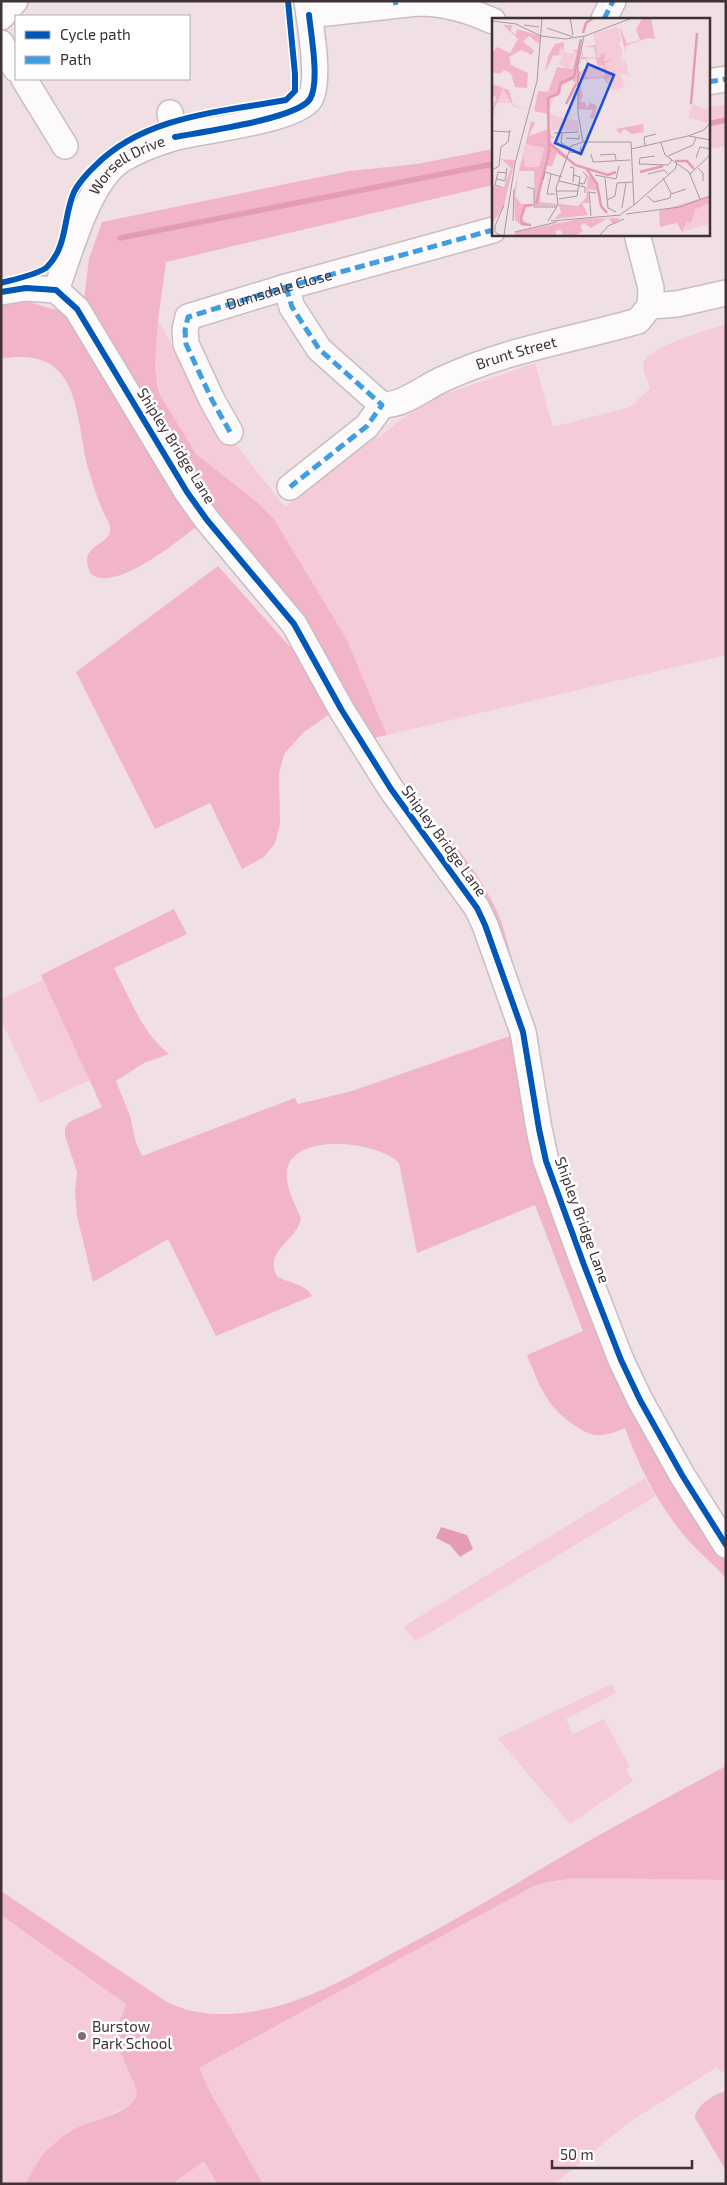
<svg xmlns="http://www.w3.org/2000/svg" width="727" height="2185" viewBox="0 0 727 2185" font-family="'Exo 2',sans-serif">
<rect width="100%" height="100%" fill="#f0e0e4"/>
<g fill="#f4cbd7">
<path d="M 726,105 L 726,146 L 708,149 L 708,107 Z"/>
<path d="M 158,320 L 207,408 L 285,507 L 366,438 L 378,438 L 403,418 L 440,396 L 535,363 L 553,427 L 630,407 L 650,388 C 648,381 641,369 644,362 C 649,347 710,329 726,324 L 726,655 L 387,735 L 346,638 L 274,519 L 268,512 L 196,454 L 176,424 L 163,400 L 156,378 L 155,367 Z"/>
<path d="M 43,980 L 90,1080 L 40,1103 L 1,1020 L 1,999 Z"/>
<path d="M 645,1478 L 656,1496 L 416,1641 L 403,1627 Z"/>
<path d="M 612,1684 L 616,1693 L 566,1719 L 573,1734 L 604,1719 L 630,1767 L 626,1770 L 633,1781 L 570,1824 L 498,1738 Z"/>
<path d="M 575,1878 L 726,1880 L 726,2070 L 720,2072 L 717,2067 L 628,2123 L 555,2184 L 263,2184 L 210,2092 L 198,2069 L 534,1886 L 548,1882 Z"/>
<path d="M 1,1915 L 126,2004 C 124,2011 120,2018 118,2026 C 113,2050 133,2071 137,2093 L 132,2104 L 110,2115 L 38,2162 L 26,2184 L 1,2184 Z"/>
<path d="M 197,2149 L 217,2184 L 172,2184 L 192,2169 Z"/>
</g>
<g fill="#f2b5c8">
<path d="M 493,149 L 493,185 L 166,262 L 158,320 L 155,367 L 158,389 L 163,400 L 196,454 L 258,503 L 274,519 L 346,638 L 387,735 L 374,738 L 318,644 L 214,512 C 192,530 118,595 91,574 C 75,543 112,547 110,528 C 110,523 106,518 104,514 C 98,500 93,485 89,471 C 74,417 83,344 1,359 L 1,299 L 24,300 L 52,309 L 67,310 L 84,300 L 89,259 L 102,222 L 349,171 L 417,164 Z"/>
<path d="M 218,566 L 292,649 L 330,714 L 304,732 L 284,754 L 279,774 L 280,824 L 275,843 L 264,857 L 242,869 L 210,803 L 155,829 L 76,672 Z"/>
<path d="M 400,785 C 436,822 472,860 495,907 C 504,925 508,946 514,966 L 489,916 Z"/>
<path d="M 174,909 L 187,934 L 114,968 C 130,998 142,1033 169,1054 L 144,1063 L 116,1081 L 130,1116 L 136,1143 L 142,1156 L 295,1098 L 298,1104 L 352,1091 L 510,1036 L 536,1150 L 726,1555 L 726,1578 C 714,1564 699,1553 687,1539 C 659,1506 640,1469 625,1428 C 616,1432 606,1436 595,1435 C 588,1434 580,1429 574,1425 C 546,1406 539,1385 527,1355 L 583,1331 L 535,1205 L 417,1253 L 399,1163 C 380,1142 294,1131 287,1170 C 285,1187 295,1204 301,1218 C 298,1240 263,1251 277,1276 C 288,1283 306,1284 312,1296 L 216,1336 L 168,1239 L 93,1282 L 77,1216 L 75,1191 L 77,1172 L 65,1136 L 65,1128 L 69,1122 L 102,1107 L 41,975 Z"/>
<path d="M 726,1766 L 726,1880 L 575,1878 L 548,1882 L 534,1886 L 199,2068 L 210,2092 L 263,2184 L 217,2184 L 204,2161 L 172,2184 L 26,2184 C 33,2170 40,2155 53,2145 C 59,2139 67,2133 75,2129 C 93,2119 132,2115 137,2093 C 132,2071 113,2050 119,2026 C 120,2018 124,2011 126,2004 L 1,1915 L 1,1891 L 167,2002 C 199,2018 236,2016 270,2008 C 317,1997 361,1970 404,1947 C 466,1915 526,1877 587,1842 C 633,1816 679,1791 726,1766 Z"/>
<path d="M 726,2091 L 726,2171 L 695,2118 C 696,2105 714,2094 726,2091 Z"/>
</g>
<path fill="#e49cb4" d="M 441,1527 L 467,1535 L 473,1549 L 460,1557 L 450,1545 L 436,1538 Z"/>
<g fill="none" stroke-linecap="round" stroke-linejoin="round">
<g stroke="#e49cb4" stroke-width="5.5">
<path d="M 708,124 L 726,120"/>
<path d="M 120,238 L 493,164"/>
</g>
<defs>
<g id="minor">
<path d="M 309,15 L 417,3 C 445,3 468,10 493,21"/>
<path d="M 1,17 L 15,1"/>
<path d="M 604,19 L 613,1"/>
<path d="M 1,43 L 9,59 L 16,69"/>
<path d="M 24,79 L 65,146"/>
<path d="M 708,82 L 726,79"/>
<path d="M 170,113 L 175,137"/>
<path d="M 637,234 L 651,288 L 650,306"/>
<path id="s1" d="M 286,287 L 292,307 L 319,349 L 382,405 C 404,405 422,389 441,380 C 504,350 572,340 638,321 L 650,306"/>
<path id="s2" d="M 56,290 C 70,253 88,182 121,160 C 136,151 156,143 173,138 C 201,130 296,121 310,99 C 321,80 310,23 307,1"/>
<path d="M 1,292 L 26,288 L 56,290 L 77,309 L 187,492 L 207,520 L 294,624 L 341,709 L 391,789 L 477,908 L 485,925 L 523,1032 L 539,1129 L 546,1161 L 584,1265 L 621,1360 L 640,1400 L 682,1475 L 726,1545"/>
<path d="M 650,306 L 677,304 L 726,293"/>
<path d="M 230,432 L 212,400 L 186,344 L 185,330 L 188,317 L 286,287 L 493,230"/>
<path d="M 290,487 L 367,426 L 382,405"/>
</g>
</defs>
<use href="#minor" stroke="#cabdc1" stroke-width="28"/>
<use href="#minor" stroke="#fdfafb" stroke-width="25"/>
<g stroke="#3f9de2" stroke-width="5" stroke-dasharray="10 5" stroke-linecap="butt">
<path d="M 395,1 L 396,5"/>
<path d="M 604,19 L 613,1"/>
<path d="M 708,82 L 726,79"/>
<path d="M 286,287 L 292,307 L 319,349 L 382,405 L 367,426 L 290,487"/>
<path id="s3" d="M 230,432 L 212,400 L 186,344 L 185,330 L 188,317 L 286,287 L 493,230"/>
</g>
<defs>
<g id="cycleway">
<path d="M 175,137 C 201,132 297,119 310,99 C 320,82 311,35 309,15"/>
<path d="M 1,283 C 12,280 40,274 47,267 C 68,246 63,217 74,192 C 78,184 88,172 95,166 C 144,116 221,112 286,100 L 295,91 L 295,74 L 288,1"/>
<path d="M 1,292 L 26,288 L 56,290 L 77,309 L 187,492 L 207,520 L 294,624 L 341,709 L 391,789 L 477,908 L 485,925 L 523,1032 L 539,1129 L 546,1161 L 584,1265 L 621,1360 L 640,1400 L 682,1475 L 726,1545"/>
</g>
</defs>
<use href="#cycleway" stroke="#fff" stroke-width="9"/>
<use href="#cycleway" stroke="#0057b8" stroke-width="6"/>
</g>
<circle fill="#7c6f73" stroke="#fff" stroke-width="2" cx="82" cy="2036" r="5"/>
<g text-anchor="middle" stroke-width="5" stroke-linejoin="round" paint-order="stroke">
<g font-size="15" fill="#3e3236" stroke="#fff">
<text dy="5" stroke="none"><textPath href="#s2" startOffset="149">Worsell Drive</textPath></text>
<text dy="5" stroke="none"><textPath href="#s3" startOffset="221">Dumsdale Close</textPath></text>
<text dy="5" stroke="none"><textPath href="#s1" startOffset="300">Brunt Street</textPath></text>
<text transform="translate(176 446) rotate(58)" y="5">Shipley Bridge Lane</text>
<text transform="translate(444 841) rotate(54)" y="5">Shipley Bridge Lane</text>
<text transform="translate(582 1220) rotate(70)" y="5">Shipley Bridge Lane</text>
</g>
<g font-size="15" fill="#3e3236" stroke="#fff" text-anchor="start">
<text x="92" y="2032">Burstow<tspan x="92" dy="17">Park School</tspan></text>
</g>
</g>
<g transform="translate(492 18)">
<rect width="218" height="218" fill="#f0e0e4"/>
<path d="M 124,9 L 127,11 L 129,24 L 127,25 L 131,34 L 128,40 L 134,43 L 137,58 L 128,55 L 133,69 L 121,72 L 115,62 L 124,53 L 115,56 L 113,46 L 121,42 L 105,41 L 102,16 ZM 68,30 L 76,36 L 85,34 L 77,52 L 67,46 L 71,37 L 64,38 ZM 111,47 L 113,58 L 99,60 L 88,54 L 91,51 L 88,51 ZM 11,70 L 14,72 L 20,85 L 3,85 ZM 62,77 L 57,96 L 86,103 L 88,122 L 86,113 L 60,112 L 56,96 L 56,91 ZM 200,86 L 217,92 L 216,105 L 197,100 ZM 34,126 L 52,130 L 47,149 L 33,150 L 31,136 ZM 217,185 L 217,206 L 190,214 L 195,203 L 199,205 L 203,192 Z" fill="#f4cbd7"/>
<path d="M 150,0 L 159,0 L 163,21 L 156,20 L 133,28 L 134,37 L 127,7 L 135,26 L 148,22 L 144,12 ZM 11,7 L 20,7 L 19,13 L 24,17 L 25,11 L 49,18 L 47,26 L 37,18 L 31,24 L 42,32 L 40,37 L 29,32 L 17,39 L 19,47 L 36,55 L 35,70 L 23,69 L 19,56 L 13,52 L 7,56 L 0,54 L 0,35 L 5,29 L 18,35 L 26,21 ZM 90,19 L 86,47 L 87,53 L 98,60 L 113,58 L 111,47 L 106,48 L 104,41 L 95,40 L 96,49 L 94,41 L 90,41 L 87,47 L 91,32 L 91,39 L 104,40 L 102,29 L 92,29 L 104,27 L 105,41 L 113,34 L 112,43 L 121,41 L 113,46 L 115,55 L 124,53 L 115,62 L 121,72 L 111,60 L 87,62 L 91,78 L 88,84 L 93,84 L 95,90 L 98,84 L 105,88 L 102,100 L 97,100 L 101,92 L 86,91 L 85,66 L 81,76 L 78,81 L 84,66 L 80,62 L 68,68 L 69,75 L 59,80 L 56,96 L 59,117 L 63,120 L 59,120 L 59,124 L 75,138 L 73,141 L 65,135 L 60,148 L 54,148 L 49,161 L 48,184 L 86,188 L 94,180 L 96,157 L 105,164 L 106,173 L 96,171 L 97,185 L 90,185 L 96,197 L 62,201 L 69,194 L 67,188 L 33,188 L 29,201 L 40,208 L 29,207 L 23,202 L 22,174 L 39,103 L 43,105 L 37,118 L 57,111 L 55,96 L 42,93 L 46,73 L 56,74 L 65,49 L 80,51 L 85,35 L 81,32 L 85,32 ZM 34,126 L 52,130 L 47,149 L 33,149 L 31,136 ZM 27,153 L 42,153 L 43,186 L 29,186 L 23,178 ZM 72,24 L 72,32 L 68,30 L 67,36 L 61,38 L 53,54 L 56,38 L 63,26 ZM 0,66 L 17,72 L 21,87 L 36,92 L 21,88 L 11,70 L 1,94 L 5,96 L 0,95 L 4,79 L 0,78 ZM 151,106 L 152,114 L 140,116 L 132,111 L 128,116 L 124,111 ZM 9,141 L 23,142 L 11,191 L 0,205 L 0,167 L 11,171 L 19,150 ZM 217,178 L 217,185 L 203,192 L 199,205 L 195,204 L 190,214 L 185,205 L 168,209 L 167,193 ZM 116,200 L 99,210 L 92,205 L 88,208 L 91,213 L 84,217 L 71,217 L 68,212 L 63,213 L 65,217 L 22,217 L 24,214 L 87,201 L 127,200 L 128,201 L 121,206 Z" fill="#f2b5c8" fill-rule="evenodd"/>
<path fill="none" stroke="#e49cb4" stroke-width="2.5" d="M 91,15 L 94,5 L 101,0M 74,86 L 84,66M 199,86 L 205,15M 57,125 L 83,147 L 116,157 L 124,154M 183,143 L 195,143 L 202,151M 94,150 L 105,166 L 109,188 L 115,195M 148,154 L 171,148M 44,186 L 57,134 L 56,80 L 66,76 L 69,65 L 82,59 L 89,21M 39,207 L 30,206 L 29,201 L 33,188 L 40,187"/>
<path fill="none" stroke="#a99a9e" stroke-width="1" d="M 78,0 L 81,17M 0,3 L 24,6 L 49,18 L 73,21 L 93,18 L 140,0M 32,7 L 47,9M 55,10 L 81,19M 0,113 L 18,114M 62,115 L 86,114M 70,115 L 69,125 L 78,130M 197,118 L 218,122M 74,120 L 87,121 L 87,117M 91,124 L 139,124 L 142,187 L 129,196M 91,124 L 86,95 L 86,47 L 92,18M 169,125 L 173,137 L 197,154 L 208,181M 153,128 L 152,119 L 164,116M 139,131 L 196,118 L 212,112 L 218,105M 77,134 L 88,135 L 89,129M 99,136 L 101,144 L 138,142M 108,137 L 123,136 L 124,142M 163,138 L 148,140 L 147,146 L 176,147 L 180,142M 176,138 L 201,127 L 204,120M 204,140 L 208,129 L 218,131M 78,149 L 82,150 L 81,164M 206,150 L 211,155 L 211,163M 0,152 L 7,148 L 9,129 L 16,124 L 18,112M 59,156 L 55,176 L 63,176M 156,156 L 172,152 L 176,156M 198,156 L 218,137M 82,157 L 88,159 L 85,178M 103,157 L 124,161 L 127,148M 113,160 L 116,190 L 124,194M 5,161 L 13,163 L 15,150M 51,162 L 53,154 L 70,159M 67,163 L 93,169 L 93,175M 87,165 L 92,166 L 95,158 L 91,154M 35,169 L 42,171 L 42,189 L 65,189M 11,170 L 3,167 L 6,154 L 15,155M 64,173 L 86,173M 179,176 L 194,171M 155,178 L 162,184 L 178,180 L 179,175 L 171,160M 67,181 L 85,178M 115,182 L 123,178 L 125,165 L 141,164M 142,187 L 183,151 L 185,145M 130,190 L 134,165M 134,196 L 188,189 L 218,178M 99,198 L 97,174 L 104,175M 21,203 L 22,171M 56,203 L 66,187 L 64,170 L 79,128 L 91,124M 59,203 L 129,197M 23,214 L 65,204M 8,217 L 3,214 L 3,208 L 12,187M 12,217 L 23,145 L 45,63 L 50,0M 108,217 L 116,208 L 132,201"/>
<path fill="#1d4ed8" fill-opacity="0.15" stroke="#1d4ed8" stroke-width="2.5" d="M 96,46 L 122,57 L 89,136 L 63,125 Z"/>
<rect width="218" height="218" fill="none" stroke="#3e3236" stroke-width="2.5"/>
</g>
<rect width="727" height="2185" fill="none" stroke="#3e3236" stroke-width="5"/>
<rect x="15" y="15" width="175" height="65" fill="#ffffff" stroke="#b2adaf"/>
<rect x="25" y="31" width="25" height="8" fill="#0057b8" stroke="#b2adaf"/>
<text x="60" y="40" font-size="15" fill="#3e3236">Cycle path</text>
<rect x="25" y="56" width="25" height="8" fill="#3f9de2" stroke="#b2adaf"/>
<text x="60" y="65" font-size="15" fill="#3e3236">Path</text>
<path d="M552 2160v8h140v-8" fill="none" stroke="#3e3236" stroke-width="2.5"/>
<text x="560" y="2160" font-size="15" fill="#3e3236" stroke="#ffffff" stroke-width="4" paint-order="stroke">50 m</text>
</svg>
